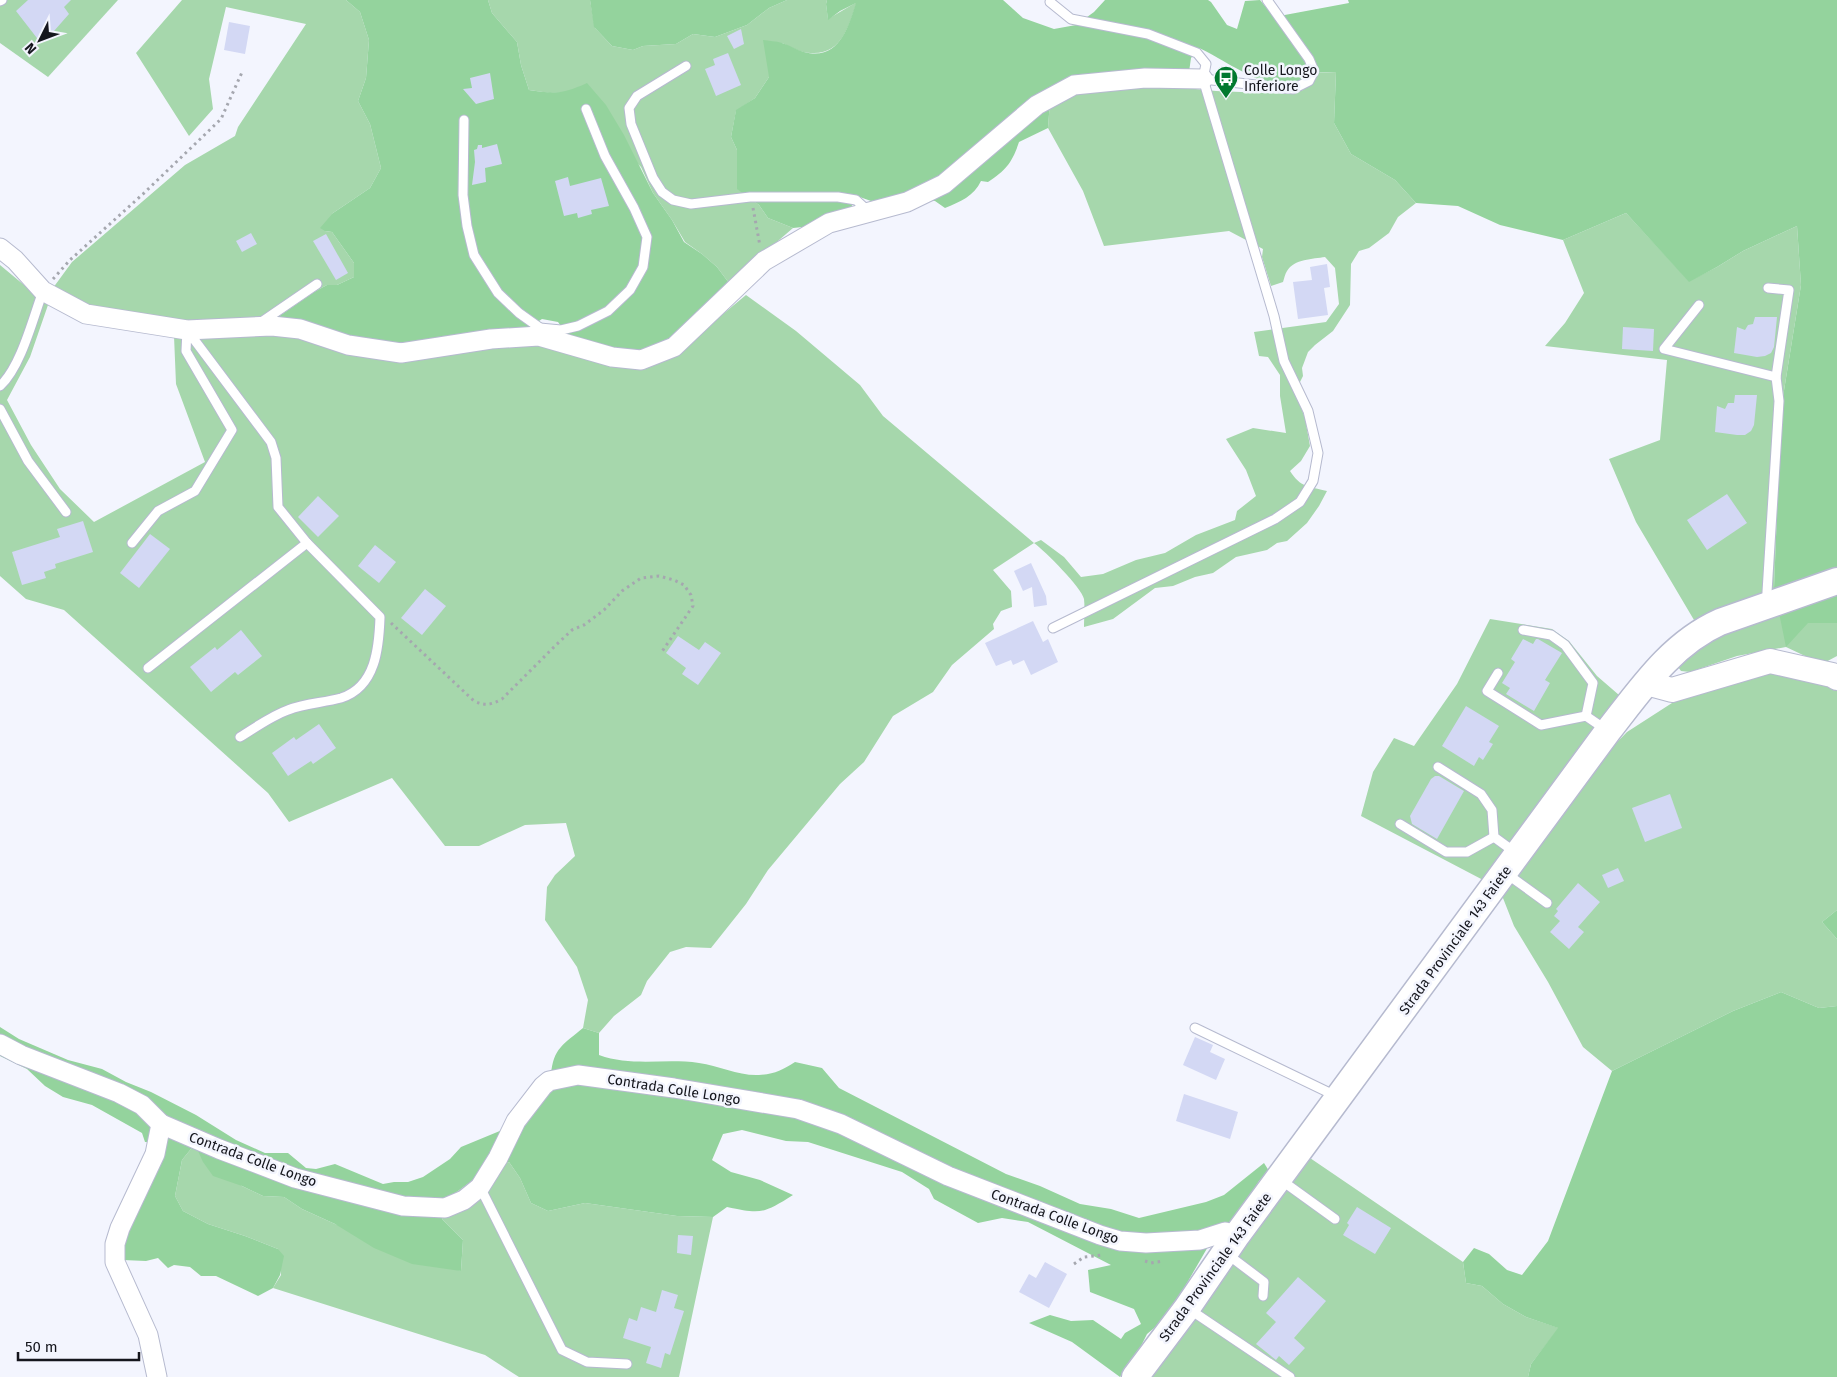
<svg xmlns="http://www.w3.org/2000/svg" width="1837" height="1377" viewBox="0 0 1837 1377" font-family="'Fira Sans',sans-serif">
<rect width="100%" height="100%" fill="#f3f5fe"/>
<g fill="#a6d7ac">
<path d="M 0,0 L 118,0 L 48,77 L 0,43 Z"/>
<path d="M 182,0 L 346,0 L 360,12 L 369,40 L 366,78 L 358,101 L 370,124 L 381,168 L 370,188 L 333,213 L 325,231 L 332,232 L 354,263 L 354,277 L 337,285 L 327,285 L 314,292 L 278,317 L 252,323 L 210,324 L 92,311 L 53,288 L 72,262 L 185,165 L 235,136 L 238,127 L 306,24 L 226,7 L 209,79 L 213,109 L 189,136 L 136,53 Z"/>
<path d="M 488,0 L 590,0 L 595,28 L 612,46 L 633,50 L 643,46 L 676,44 L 693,34 L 715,37 L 747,25 L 769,8 L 787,0 L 827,0 L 826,4 L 828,19 L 857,2 C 849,25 842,55 811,53 C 801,53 791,47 782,43 L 769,77 L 755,98 L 736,111 L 731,137 L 737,150 L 737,188 L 759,205 L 768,218 L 793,228 L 729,283 L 717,267 L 702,254 L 685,242 L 672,220 L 653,193 L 641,167 L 567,92 L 550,93 L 529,90 L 521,65 L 517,42 L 492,13 Z"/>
<path d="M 1336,72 L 1334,123 L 1351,154 L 1395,180 L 1416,203 L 1398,217 L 1389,233 L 1369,248 L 1359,251 L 1351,264 L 1350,305 L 1333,331 L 1315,345 L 1308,352 L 1302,368 L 1303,376 L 1295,392 L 1305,418 L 1310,446 L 1301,461 L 1290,471 C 1301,488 1308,486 1327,491 L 1319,506 L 1307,523 L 1287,541 L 1277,543 L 1267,550 L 1236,557 L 1213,573 L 1195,577 L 1173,586 L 1155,588 L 1113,619 L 1084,627 C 1084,618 1085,608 1084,599 C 1082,588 1045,551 1034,543 L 993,570 L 1011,591 L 1012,607 L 1001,611 L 993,624 L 994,629 L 952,665 L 933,692 L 893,716 L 864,762 L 840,784 L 768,870 L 746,904 L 711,948 L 686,947 L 670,952 L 647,981 L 641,995 L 614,1016 L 599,1033 L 583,1028 L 588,1000 L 577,967 L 545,920 L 547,887 L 555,875 L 575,856 L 566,823 L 525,825 L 479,846 L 445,846 L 392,778 L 289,822 L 268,793 L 64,610 L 26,599 L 0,576 L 0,265 L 48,305 L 30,357 L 7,400 L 31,445 L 60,489 L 94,522 L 205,462 L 176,384 L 174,336 L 211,339 L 265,332 L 477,349 L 532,344 L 670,358 L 746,295 L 796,331 L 860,385 L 883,416 L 1034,543 L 1041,540 L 1064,557 L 1081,577 L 1103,574 L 1136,560 L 1165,553 L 1196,535 L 1235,520 L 1237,511 L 1256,496 L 1246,470 L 1226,439 L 1253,428 L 1286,433 L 1280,396 L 1280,375 L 1268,357 L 1259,356 L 1254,332 L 1326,322 L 1339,304 L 1335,268 L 1325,257 C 1313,259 1294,259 1287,271 C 1285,274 1284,279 1283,282 L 1271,286 L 1262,257 L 1263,249 L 1229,231 L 1104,246 L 1083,191 L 1048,128 L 1051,87 L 1071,77 L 1216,91 L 1289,94 L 1303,90 L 1312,83 L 1317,73 Z"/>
<path d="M 1626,213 L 1689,281 L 1717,267 L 1743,251 L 1797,226 L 1801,285 L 1781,409 L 1774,588 L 1694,620 L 1636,522 L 1609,459 L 1660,440 L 1667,360 L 1545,346 L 1565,323 L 1584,293 L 1563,240 Z"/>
<path d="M 1779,609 L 1808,623 L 1837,623 L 1837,656 L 1822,664 L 1786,647 L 1737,656 L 1690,672 L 1681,671 L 1676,664 L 1721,630 Z"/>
<path d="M 1490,619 L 1552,629 L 1569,641 L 1597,676 L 1619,695 L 1589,739 L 1485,881 L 1361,816 L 1373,772 L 1394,738 L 1414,746 L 1457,684 Z"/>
<path d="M 1774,671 L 1837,686 L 1837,910 L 1822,922 L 1837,939 L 1837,1006 L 1819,1008 L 1781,992 L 1733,1011 L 1612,1071 L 1583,1047 L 1548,982 L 1514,926 L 1501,893 L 1592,768 L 1627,732 L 1672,703 L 1725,681 Z"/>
<path d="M 195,1144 L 242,1186 L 263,1196 L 284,1197 L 302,1209 L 335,1224 L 461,1271 L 463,1240 L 442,1219 L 451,1196 L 473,1180 L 509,1162 L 520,1178 L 531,1203 L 548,1211 L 585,1203 L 677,1216 L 713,1217 L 679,1377 L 519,1377 L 485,1355 L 273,1288 L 281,1275 L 278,1249 L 245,1236 L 208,1224 L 183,1211 L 175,1196 L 182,1160 Z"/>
<path d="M 1310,1158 L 1463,1262 L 1466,1283 L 1482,1286 L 1503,1304 L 1526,1317 L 1559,1328 L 1531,1364 L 1528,1377 L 1151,1377 Z"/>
</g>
<g fill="#94d39d">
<path d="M 346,0 L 488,0 L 492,13 L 517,42 L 521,65 L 529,90 C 555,94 563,94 587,83 L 606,105 L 624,135 L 653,193 L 672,220 L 684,242 L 702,254 L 717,267 L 729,283 L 666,343 L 639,350 L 617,348 L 571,340 L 558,322 L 542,319 L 530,327 L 518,331 L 401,344 L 370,344 L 289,324 L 278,317 L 314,292 L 327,285 L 337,285 L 354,277 L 354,263 L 332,232 L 325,231 L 320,228 L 333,213 L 370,188 L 381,168 L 370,124 L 358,101 L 366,78 L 369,40 L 360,12 Z"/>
<path d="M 590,0 L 807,0 L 787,0 L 769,8 L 747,25 L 715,37 L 693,34 L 676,44 L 643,46 L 633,50 L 612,46 L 594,27 Z"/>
<path d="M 827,0 L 1003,0 L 1023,18 L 1054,29 L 1076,25 L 1094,12 L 1105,0 L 1208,0 L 1211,2 L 1227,25 L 1237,29 L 1245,1 L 1260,0 L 1274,17 L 1349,3 L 1348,0 L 1837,0 L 1837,623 L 1808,623 L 1786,647 L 1774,588 L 1781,409 L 1801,285 L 1797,226 L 1743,251 L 1717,267 L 1689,282 L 1626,213 L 1563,240 L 1500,225 L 1458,206 L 1416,203 L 1395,180 L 1351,154 L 1334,123 L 1336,72 L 1309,73 C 1287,108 1225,59 1199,48 L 1191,58 L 1189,72 L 1051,87 L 1048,128 L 1019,142 C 1012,163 1006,170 988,182 L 981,181 C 974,196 960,202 945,208 L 935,201 L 896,198 L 871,201 L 857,196 L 850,209 L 812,226 L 793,228 L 768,218 L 759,205 L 737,189 L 737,150 L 731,137 L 736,110 L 755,98 L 769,77 L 763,40 C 769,41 776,41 782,43 C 790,45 796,50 804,52 C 839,61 848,28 856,3 L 840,11 L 828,20 L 826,4 Z"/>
<path d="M 1837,910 L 1837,939 L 1822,922 Z"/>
<path d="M 1781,992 L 1819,1008 L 1837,1006 L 1837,1377 L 1528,1377 L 1531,1364 L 1558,1328 L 1526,1317 L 1503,1304 L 1482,1286 L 1466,1283 L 1463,1262 L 1474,1248 L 1489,1254 L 1507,1270 L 1522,1275 L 1548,1241 L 1612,1071 L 1733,1011 Z"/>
<path d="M 0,1027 L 19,1039 L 68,1060 L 102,1069 L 126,1082 L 151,1092 L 196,1115 L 236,1140 L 265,1153 L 288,1153 L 306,1168 L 316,1169 L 335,1164 L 383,1184 L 394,1182 L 408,1182 L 423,1177 L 450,1159 L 461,1147 L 507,1128 L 551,1075 C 553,1048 564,1044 583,1028 L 599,1033 L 599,1055 C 632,1067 665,1058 699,1063 C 719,1066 739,1076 759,1075 C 775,1074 782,1070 795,1062 L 822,1068 L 839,1088 L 1006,1174 L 1040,1186 L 1080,1204 L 1111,1209 L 1139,1218 L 1206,1202 L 1224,1195 L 1264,1163 L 1269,1171 L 1259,1181 L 1218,1246 L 1209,1245 L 1176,1302 L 1159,1324 L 1147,1334 L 1140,1348 L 1128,1363 L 1120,1377 L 1072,1342 L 1029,1323 L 1050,1315 L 1071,1321 L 1093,1320 L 1121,1339 L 1125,1333 L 1141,1324 L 1134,1309 L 1090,1292 L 1088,1270 L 1111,1265 L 1028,1222 L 1002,1218 L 978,1223 L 934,1199 L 929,1189 L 902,1172 L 808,1142 L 786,1141 L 742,1130 L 723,1134 L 712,1160 L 731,1172 L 760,1180 L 793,1195 C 763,1214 761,1214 727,1207 L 713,1217 L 677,1216 L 585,1203 L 548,1211 L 531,1203 L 520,1178 L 509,1162 L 473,1180 L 451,1196 L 442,1219 L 463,1240 L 461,1271 L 412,1264 L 374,1248 L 335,1224 L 302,1209 L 284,1197 L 263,1196 L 242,1186 L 213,1176 L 203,1162 L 195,1144 L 182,1160 L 175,1196 L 183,1211 L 208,1224 L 245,1236 L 278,1249 L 284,1256 L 280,1275 L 273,1288 L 258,1296 L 216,1276 L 201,1276 L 190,1267 L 174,1265 L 168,1268 L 158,1258 L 146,1261 L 123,1260 L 119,1247 L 164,1143 L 145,1142 L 142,1133 L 92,1105 L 63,1097 L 45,1086 L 27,1069 L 0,1056 Z"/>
</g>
<g fill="#d3d8f4">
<path d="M 28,0 L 71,0 L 64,7 L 69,14 L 54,31 L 40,42 L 16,11 Z"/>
<path d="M 229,22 L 250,26 L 245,54 L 224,50 Z"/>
<path d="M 741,29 L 744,44 L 734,49 L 727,36 Z"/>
<path d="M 728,53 L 741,85 L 716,96 L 705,69 L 715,65 L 713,59 Z"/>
<path d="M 490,73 L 494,99 L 476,104 L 463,89 L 472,88 L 470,78 Z"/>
<path d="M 497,144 L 502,164 L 485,168 L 486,182 L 472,185 L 475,162 L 474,150 L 477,149 L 478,145 L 482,145 L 482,148 Z"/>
<path d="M 568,177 L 570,186 L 601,178 L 609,206 L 591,210 L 592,214 L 578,218 L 577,213 L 564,216 L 555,181 Z"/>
<path d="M 251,233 L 257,244 L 242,252 L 236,241 Z"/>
<path d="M 326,234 L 348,273 L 336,280 L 313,241 Z"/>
<path d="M 1327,264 L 1330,287 L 1324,288 L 1328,315 L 1298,319 L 1293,282 L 1312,280 L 1310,267 Z"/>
<path d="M 1755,317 L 1777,317 L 1774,347 L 1771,353 L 1765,356 L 1757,357 L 1734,353 L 1737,327 L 1745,330 L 1748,325 L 1753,324 Z"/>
<path d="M 1623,327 L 1654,329 L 1653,351 L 1622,349 Z"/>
<path d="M 1735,395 L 1757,395 L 1754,425 L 1751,431 L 1745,435 L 1737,435 L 1715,432 L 1717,406 L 1725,409 L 1728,403 L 1734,403 Z"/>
<path d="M 1727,494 L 1747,523 L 1707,550 L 1687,520 Z"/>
<path d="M 318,496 L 339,516 L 318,537 L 298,517 Z"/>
<path d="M 83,521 L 93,552 L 55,564 L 56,568 L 44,572 L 46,578 L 22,585 L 12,552 L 60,537 L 57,529 Z"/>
<path d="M 150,534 L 170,549 L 139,588 L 120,573 Z"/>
<path d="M 375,545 L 396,562 L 379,583 L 358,566 Z"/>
<path d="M 1031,563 L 1046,596 L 1047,605 L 1034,607 L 1032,587 L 1023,591 L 1014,571 Z"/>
<path d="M 425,589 L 446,606 L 422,635 L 401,618 Z"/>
<path d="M 1033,621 L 1043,642 L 1048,639 L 1058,662 L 1031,675 L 1024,660 L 1013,665 L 1011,660 L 996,666 L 985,643 Z"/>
<path d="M 241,630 L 262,656 L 238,675 L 235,672 L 211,692 L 190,667 L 215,647 L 217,650 Z"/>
<path d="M 678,636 L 699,650 L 705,642 L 721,653 L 698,685 L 682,674 L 686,668 L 666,653 Z"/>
<path d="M 1523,639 L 1533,644 L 1536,639 L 1538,639 L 1562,653 L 1545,680 L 1550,683 L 1534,711 L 1506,694 L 1510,688 L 1502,683 L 1515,662 L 1511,659 Z"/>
<path d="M 1466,706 L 1499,726 L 1489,742 L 1493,744 L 1483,760 L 1479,757 L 1474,766 L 1442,746 Z"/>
<path d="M 319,724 L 336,748 L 313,764 L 311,761 L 288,776 L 272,753 L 294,737 L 296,740 Z"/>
<path d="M 1435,776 L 1439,776 L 1464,791 L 1437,839 L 1412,824 L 1410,816 L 1431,779 Z"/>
<path d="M 1670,794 L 1682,828 L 1645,842 L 1632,808 Z"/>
<path d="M 1618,868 L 1624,881 L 1608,888 L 1602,875 Z"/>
<path d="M 1578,883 L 1600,902 L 1578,927 L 1584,932 L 1569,949 L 1550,932 L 1560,921 L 1554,916 L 1558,911 L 1556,909 Z"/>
<path d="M 1195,1037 L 1213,1045 L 1210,1052 L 1225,1059 L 1216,1080 L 1183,1065 Z"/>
<path d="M 1184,1094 L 1238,1112 L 1230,1139 L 1176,1121 Z"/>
<path d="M 1357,1207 L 1391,1228 L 1375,1254 L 1343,1235 L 1349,1225 L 1347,1223 Z"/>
<path d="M 678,1235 L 693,1236 L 691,1255 L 677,1253 Z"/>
<path d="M 1045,1262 L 1067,1274 L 1049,1308 L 1019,1292 L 1029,1274 L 1036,1278 Z"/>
<path d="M 1298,1277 L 1326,1301 L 1294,1338 L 1305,1348 L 1289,1365 L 1279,1356 L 1276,1360 L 1256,1344 L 1276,1322 L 1266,1313 Z"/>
<path d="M 662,1290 L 678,1295 L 674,1308 L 684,1311 L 670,1355 L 665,1353 L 661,1368 L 646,1363 L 651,1347 L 623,1338 L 629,1318 L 637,1321 L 641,1307 L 656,1312 Z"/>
</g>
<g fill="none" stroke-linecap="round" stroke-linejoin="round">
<defs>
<g id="service">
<path d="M 0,1 L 2,0"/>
<path d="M 1050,2 L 1071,19 L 1148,34 L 1197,53 L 1206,64 L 1203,79 L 1274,316 L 1284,361 L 1308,411 L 1318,453 L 1313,481 L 1300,502 L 1275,519 L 1053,628"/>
<path d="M 686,66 L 637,96 L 629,108 L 631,124 L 653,178 L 662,192 L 673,200 L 691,204 L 750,197 L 838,197 L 856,200 L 868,211"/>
<path d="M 1203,79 L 1293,89 L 1309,81 L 1314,71 L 1309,59 L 1267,0"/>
<path d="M 464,120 L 463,195 L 467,226 L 474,255 L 498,293 L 519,313 L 540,328"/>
<path d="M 1699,305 L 1664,349 L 1776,377"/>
<path d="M 260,323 L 317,284"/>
<path d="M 539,333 L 540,328 L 561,330 L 578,326 L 608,311 L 630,290 L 643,267 L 647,237 L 634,208 L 605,156 L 586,109"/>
<path d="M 0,386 C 21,367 33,318 43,291"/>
<path d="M 0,409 L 28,461 L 66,512"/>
<path d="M 132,543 L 158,511 L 195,491 L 232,430 L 186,351 L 187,330 L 271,442 L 276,458 L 278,507 L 307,543 L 380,617 C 379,647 376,687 341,698 C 323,703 305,703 288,710 C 271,716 255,728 240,737"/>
<path d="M 1767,602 L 1767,592 L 1779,401 L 1776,377 L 1789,290 L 1768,288"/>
<path d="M 1523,630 L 1551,635 L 1565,645 L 1593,683 L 1586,716"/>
<path d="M 148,668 L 307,543"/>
<path d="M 1498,673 L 1487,691 L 1541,725 L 1586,716 L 1605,729"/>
<path d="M 1438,767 L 1481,794 L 1492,810 L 1494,837 L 1516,853"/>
<path d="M 1400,824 L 1446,852 L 1467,852 L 1494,837"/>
<path d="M 1507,874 L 1547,903"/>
<path d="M 1195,1028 L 1336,1096"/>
<path d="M 1281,1180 L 1335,1219"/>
<path d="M 480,1187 L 562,1350 L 587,1362 L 627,1364"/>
<path d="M 1227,1254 L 1264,1282 L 1263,1296"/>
<path d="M 1189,1309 L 1290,1377"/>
</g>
<g id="minor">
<path d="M 0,248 L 15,260 L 43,291 L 86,314 L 187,330 L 272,326 L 300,329 L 348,345 L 401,353 L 491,339 L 539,336 L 612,357 L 641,360 L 674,347 L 764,261 L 829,223 L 907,202 L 944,184 L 1037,105 L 1074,85 L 1145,78 L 1203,79"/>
<path d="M 0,1044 L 21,1055 L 119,1093 L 142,1105 L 161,1124 L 155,1154 L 120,1228 L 115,1244 L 115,1262 L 148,1335 L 157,1377"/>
<path d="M 161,1124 L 219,1149 L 295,1178 L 403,1206 L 445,1208 L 464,1200 L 480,1187 L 498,1158 L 516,1121 L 543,1086 L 549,1081 L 578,1075 L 674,1088 L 798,1109 L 841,1124 L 948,1176 L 1100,1235 L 1120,1241 L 1146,1243 L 1200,1240 L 1225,1232 L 1237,1235"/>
</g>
<path id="tertiary" d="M 1646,683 L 1672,690 L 1770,661 L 1832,675 L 1837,678"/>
<path id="secondary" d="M 1135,1377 L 1187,1308 L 1237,1235 L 1608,731 C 1641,689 1671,644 1720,622 L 1837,581"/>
</defs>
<use href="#service" stroke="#b6bacf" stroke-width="11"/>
<use href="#minor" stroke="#b6bacf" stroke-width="21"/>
<use href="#tertiary" stroke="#b6bacf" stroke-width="26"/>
<use href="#secondary" stroke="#b6bacf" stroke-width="29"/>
<g stroke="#a5a7af" stroke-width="3" stroke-dasharray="2.5 4" stroke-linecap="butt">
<path d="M 753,208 L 760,246"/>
<path d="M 53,279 L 70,260 L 143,194 L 221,119 L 243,70"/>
<path d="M 391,623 L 474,701 C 485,706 491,705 502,699 L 555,646 L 572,630 L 584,625 L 604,610 L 622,591 L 641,578 L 659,576 L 674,580 L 684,585 L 691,595 L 693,606 L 661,653"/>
<path d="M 1145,1261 L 1151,1263 L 1164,1261"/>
<path d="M 1074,1264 L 1084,1257 L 1102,1255"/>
</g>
<use href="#service" stroke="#fff" stroke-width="9"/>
<use href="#minor" stroke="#fff" stroke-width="19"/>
<use href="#tertiary" stroke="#fff" stroke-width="24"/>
<use href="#secondary" stroke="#fff" stroke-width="26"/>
</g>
<defs>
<symbol id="bus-pin" viewBox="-11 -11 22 30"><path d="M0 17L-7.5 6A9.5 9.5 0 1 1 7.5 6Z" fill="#02792f" stroke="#f3f5fe"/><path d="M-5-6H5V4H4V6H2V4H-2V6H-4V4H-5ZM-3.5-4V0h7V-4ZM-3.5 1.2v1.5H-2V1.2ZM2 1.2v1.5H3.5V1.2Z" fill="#fff"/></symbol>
</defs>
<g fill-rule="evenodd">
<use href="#bus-pin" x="1212" y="64" width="28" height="38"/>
</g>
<g text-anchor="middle" stroke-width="5" stroke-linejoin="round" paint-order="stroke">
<g font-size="14" fill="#15161d" stroke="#f3f5fe" text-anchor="start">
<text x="1244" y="75">Colle Longo<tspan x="1244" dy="16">Inferiore</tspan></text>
</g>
<g font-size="14" fill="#15161d" stroke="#f3f5fe">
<text transform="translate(1455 940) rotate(-54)" y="5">Strada Provinciale 143 Faiete</text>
<text transform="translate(674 1089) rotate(9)" y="5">Contrada Colle Longo</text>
<text transform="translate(253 1159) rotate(20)" y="5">Contrada Colle Longo</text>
<text transform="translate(1055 1216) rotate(20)" y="5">Contrada Colle Longo</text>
<text transform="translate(1215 1267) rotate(-54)" y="5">Strada Provinciale 143 Faiete</text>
</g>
</g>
<g transform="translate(40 40) rotate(228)" stroke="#f3f5fe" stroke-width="4" paint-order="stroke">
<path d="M0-4L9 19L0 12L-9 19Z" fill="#15161d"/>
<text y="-8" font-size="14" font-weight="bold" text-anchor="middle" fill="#15161d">N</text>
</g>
<path d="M18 1352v8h121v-8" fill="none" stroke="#15161d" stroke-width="2.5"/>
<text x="25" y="1352" font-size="15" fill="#15161d" stroke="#f3f5fe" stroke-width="4" paint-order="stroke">50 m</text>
</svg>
